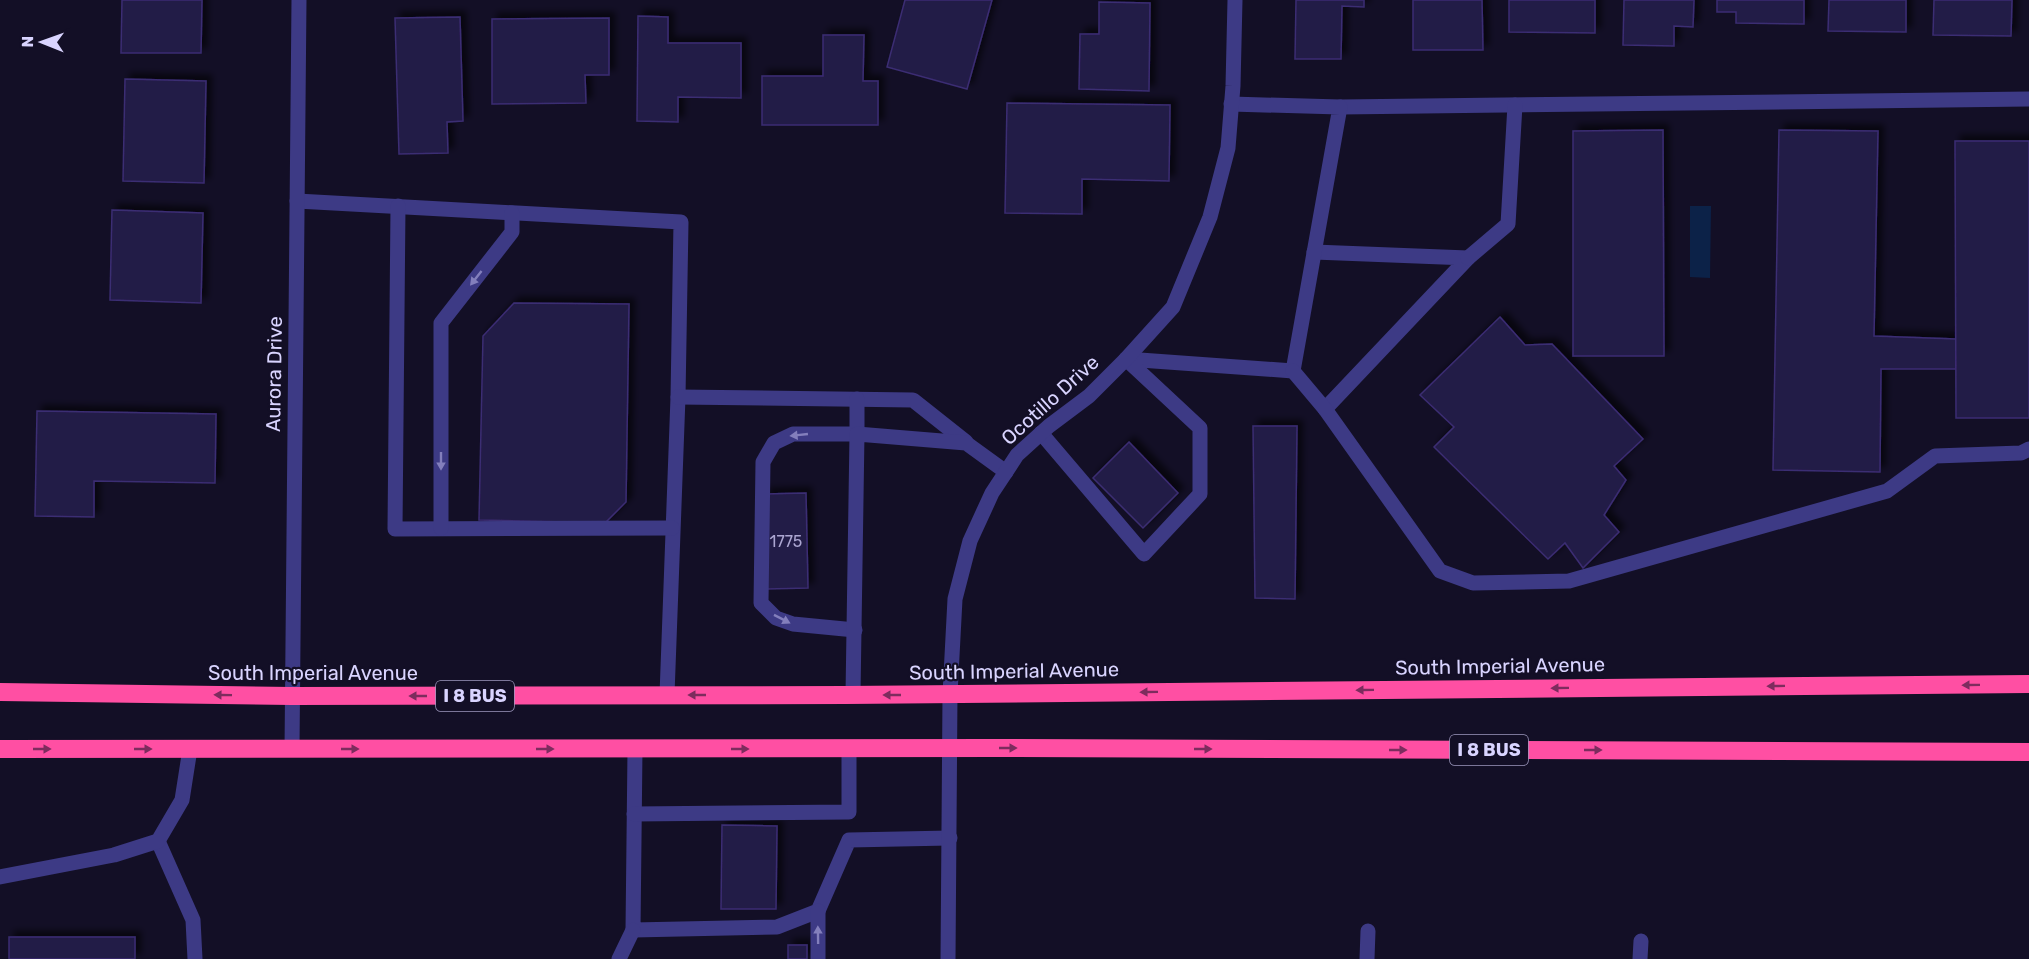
<svg xmlns="http://www.w3.org/2000/svg" width="2029" height="959" viewBox="0 0 2029 959" font-family="Rubik,sans-serif">
<defs>
<filter id="shadow"><feDropShadow dx="5.5" dy="-5.5" stdDeviation="3" flood-color="#0009"/></filter>
</defs>
<rect width="100%" height="100%" fill="#130f26"/>
<path fill="#0c2248" d="M 1690,206 L 1711,206 L 1710,278 L 1690,277 Z"/>
<g fill="#241b47" stroke="#3b2d73" stroke-width="1.5" filter="url(#shadow)">
<path d="M 122,0 L 202,0 L 201,53 L 121,53 Z"/>
<path d="M 905,0 L 992,0 L 967,89 L 887,67 Z"/>
<path d="M 1296,0 L 1364,0 L 1364,7 L 1342,6 L 1341,59 L 1295,59 Z"/>
<path d="M 1413,0 L 1482,0 L 1483,50 L 1413,50 Z"/>
<path d="M 1509,0 L 1595,0 L 1595,33 L 1509,32 Z"/>
<path d="M 1624,0 L 1694,0 L 1693,27 L 1674,26 L 1674,46 L 1623,45 Z"/>
<path d="M 1717,0 L 1804,0 L 1804,24 L 1736,23 L 1736,12 L 1717,12 Z"/>
<path d="M 1829,0 L 1906,0 L 1906,32 L 1828,31 Z"/>
<path d="M 1934,0 L 2012,0 L 2011,36 L 1933,35 Z"/>
<path d="M 1099,2 L 1150,3 L 1149,91 L 1079,89 L 1080,34 L 1099,34 Z"/>
<path d="M 638,16 L 668,17 L 668,43 L 741,43 L 741,98 L 678,97 L 678,122 L 637,121 Z"/>
<path d="M 460,17 L 463,121 L 447,122 L 448,153 L 399,154 L 395,18 Z"/>
<path d="M 609,18 L 609,75 L 585,75 L 586,103 L 492,104 L 492,19 Z"/>
<path d="M 823,35 L 864,35 L 863,81 L 878,81 L 878,125 L 762,125 L 762,76 L 823,76 Z"/>
<path d="M 125,79 L 206,81 L 204,183 L 123,181 Z"/>
<path d="M 1007,103 L 1170,105 L 1169,181 L 1082,179 L 1082,214 L 1005,213 Z"/>
<path d="M 1663,130 L 1664,356 L 1573,356 L 1573,131 Z"/>
<path d="M 1779,130 L 1878,131 L 1874,336 L 1956,339 L 1956,369 L 1881,369 L 1880,472 L 1773,470 Z"/>
<path d="M 1955,141 L 2029,141 L 2029,418 L 1956,418 Z"/>
<path d="M 112,210 L 203,213 L 201,303 L 110,300 Z"/>
<path d="M 514,303 L 629,304 L 626,502 L 605,523 L 479,520 L 483,336 Z"/>
<path d="M 1500,317 L 1525,345 L 1552,344 L 1643,439 L 1614,466 L 1626,480 L 1604,515 L 1619,532 L 1583,568 L 1565,543 L 1548,559 L 1434,447 L 1454,427 L 1420,395 Z"/>
<path d="M 37,411 L 216,414 L 215,483 L 94,481 L 94,517 L 35,516 Z"/>
<path d="M 1253,426 L 1297,426 L 1295,599 L 1255,598 Z"/>
<path d="M 1129,442 L 1178,493 L 1143,528 L 1093,478 Z"/>
<path d="M 806,493 L 808,588 L 767,589 L 765,494 Z"/>
<path d="M 722,825 L 777,826 L 776,909 L 721,909 Z"/>
<rect x="9" y="937" width="126" height="22"/>
<rect x="788" y="945" width="19" height="14"/>
</g>
<g fill="none" stroke-linecap="round" stroke-linejoin="round">
<g stroke="#3d3a85" stroke-width="15">
<path d="M 1340,107 L 2029,99"/>
<path d="M 297,201 L 681,222 L 678,397 L 667,695"/>
<path d="M 398,206 L 395,529 L 672,528"/>
<path d="M 1314,252 L 1468,258 L 1325,409"/>
<path d="M 1468,258 L 1508,224 L 1515,105"/>
<path d="M 1126,359 L 1293,371 L 1340,107 L 1231,104"/>
<path d="M 1293,371 L 1325,409 L 1440,571 L 1473,583 L 1569,581 L 1887,491 L 1935,456 L 2021,453 L 2029,449"/>
<path d="M 678,397 L 913,400 L 966,442"/>
<path d="M 1041,433 L 1144,554 L 1200,494 L 1200,428 L 1126,359"/>
<path d="M 441,528 L 441,323 L 512,232 L 512,213"/>
<path d="M 855,630 L 793,624 L 776,618 L 761,603 L 763,462 L 774,443 L 793,434 L 857,434 L 857,399"/>
<path d="M 853,695 L 857,434 L 966,443 L 1006,472"/>
<path d="M 292,749 L 299,0"/>
<path d="M 635,749 L 633,930 L 777,927 L 818,911 L 849,840 L 950,838"/>
<path d="M 634,814 L 849,812 L 849,749"/>
<path d="M 158,841 L 193,920 L 195,959"/>
<path d="M 0,877 L 114,855 L 158,841 L 182,800 L 190,749"/>
<path d="M 818,911 L 818,959"/>
<path d="M 619,959 L 633,930"/>
<path d="M 948,959 L 950,694 L 955,599 L 970,541 L 992,493 L 1017,455 L 1049,426 L 1089,396 L 1126,359 L 1173,307 L 1210,217 L 1228,148 L 1233,86 L 1235,0"/>
<path d="M 1367,959 L 1368,931"/>
<path d="M 1640,959 L 1641,941"/>
</g>
<g stroke="#ff4fa3" stroke-width="18">
<path d="M 0,692 L 292,696 L 846,695 L 2029,684"/>
<path d="M 0,749 L 1000,748 L 2029,752"/>
</g>
</g>
<defs><path id="oneway-solid" d="M-6-.8H1V-3.2L6.5 0L1 3.2V.8H-6Z" transform="scale(1.5)"/></defs>
<g fill="#837fbc">
<use href="#oneway-solid" transform="translate(476 278) rotate(128)"/>
<use href="#oneway-solid" transform="translate(799 435) rotate(174)"/>
<use href="#oneway-solid" transform="translate(441 461) rotate(90)"/>
<use href="#oneway-solid" transform="translate(782 619) rotate(27)"/>
<use href="#oneway-solid" transform="translate(818 935) rotate(-91)"/>
</g>
<g fill="#7d2c5e">
<use href="#oneway-solid" transform="translate(1971 685) rotate(179)"/>
<use href="#oneway-solid" transform="translate(1776 686) rotate(179)"/>
<use href="#oneway-solid" transform="translate(1560 688) rotate(179)"/>
<use href="#oneway-solid" transform="translate(1365 690) rotate(179)"/>
<use href="#oneway-solid" transform="translate(1149 692) rotate(179)"/>
<use href="#oneway-solid" transform="translate(223 695) rotate(-179)"/>
<use href="#oneway-solid" transform="translate(697 695) rotate(180)"/>
<use href="#oneway-solid" transform="translate(892 695) rotate(180)"/>
<use href="#oneway-solid" transform="translate(418 696) rotate(180)"/>
<use href="#oneway-solid" transform="translate(1008 748)"/>
<use href="#oneway-solid" transform="translate(42 749)"/>
<use href="#oneway-solid" transform="translate(143 749)"/>
<use href="#oneway-solid" transform="translate(350 749)"/>
<use href="#oneway-solid" transform="translate(545 749)"/>
<use href="#oneway-solid" transform="translate(740 749)"/>
<use href="#oneway-solid" transform="translate(1203 749)"/>
<use href="#oneway-solid" transform="translate(1398 750)"/>
<use href="#oneway-solid" transform="translate(1593 750)"/>
</g>
<g text-anchor="middle" stroke-width="4.5" stroke-linejoin="round" paint-order="stroke">
<g font-size="16" fill="#aca6d1">
<text x="786" y="547">1775</text>
</g>
<g fill="#130f26" stroke="#9e99be" stroke-width="1.5">
<rect x="436" y="681" width="78" height="30" rx="4.5"/>
<rect x="1450" y="735" width="78" height="30" rx="4.5"/>
</g>
<g font-size="18" font-weight="bold" fill="#d9d4ff">
<text x="475" y="702">I 8 BUS</text>
<text x="1489" y="756">I 8 BUS</text>
</g>
<g font-size="20" fill="#d9d4ff" stroke="#130f26">
<text transform="translate(274 374) rotate(-89)" y="7">Aurora Drive</text>
<text transform="translate(1050 400) rotate(-42)" y="7">Ocotillo Drive</text>
<text transform="translate(1500 666) rotate(-1)" y="7">South Imperial Avenue</text>
<text transform="translate(1014 671) rotate(-1)" y="7">South Imperial Avenue</text>
<text x="313" y="680">South Imperial Avenue</text>
</g>
</g>
<g transform="translate(42 42) rotate(271)" stroke="#130f26" stroke-width="4.5" paint-order="stroke">
<path d="M0-4.5L10 22L0 15L-10 22Z" fill="#d9d4ff"/>
<text y="-9" font-size="16" font-weight="bold" text-anchor="middle" fill="#d9d4ff">N</text>
</g>
</svg>
